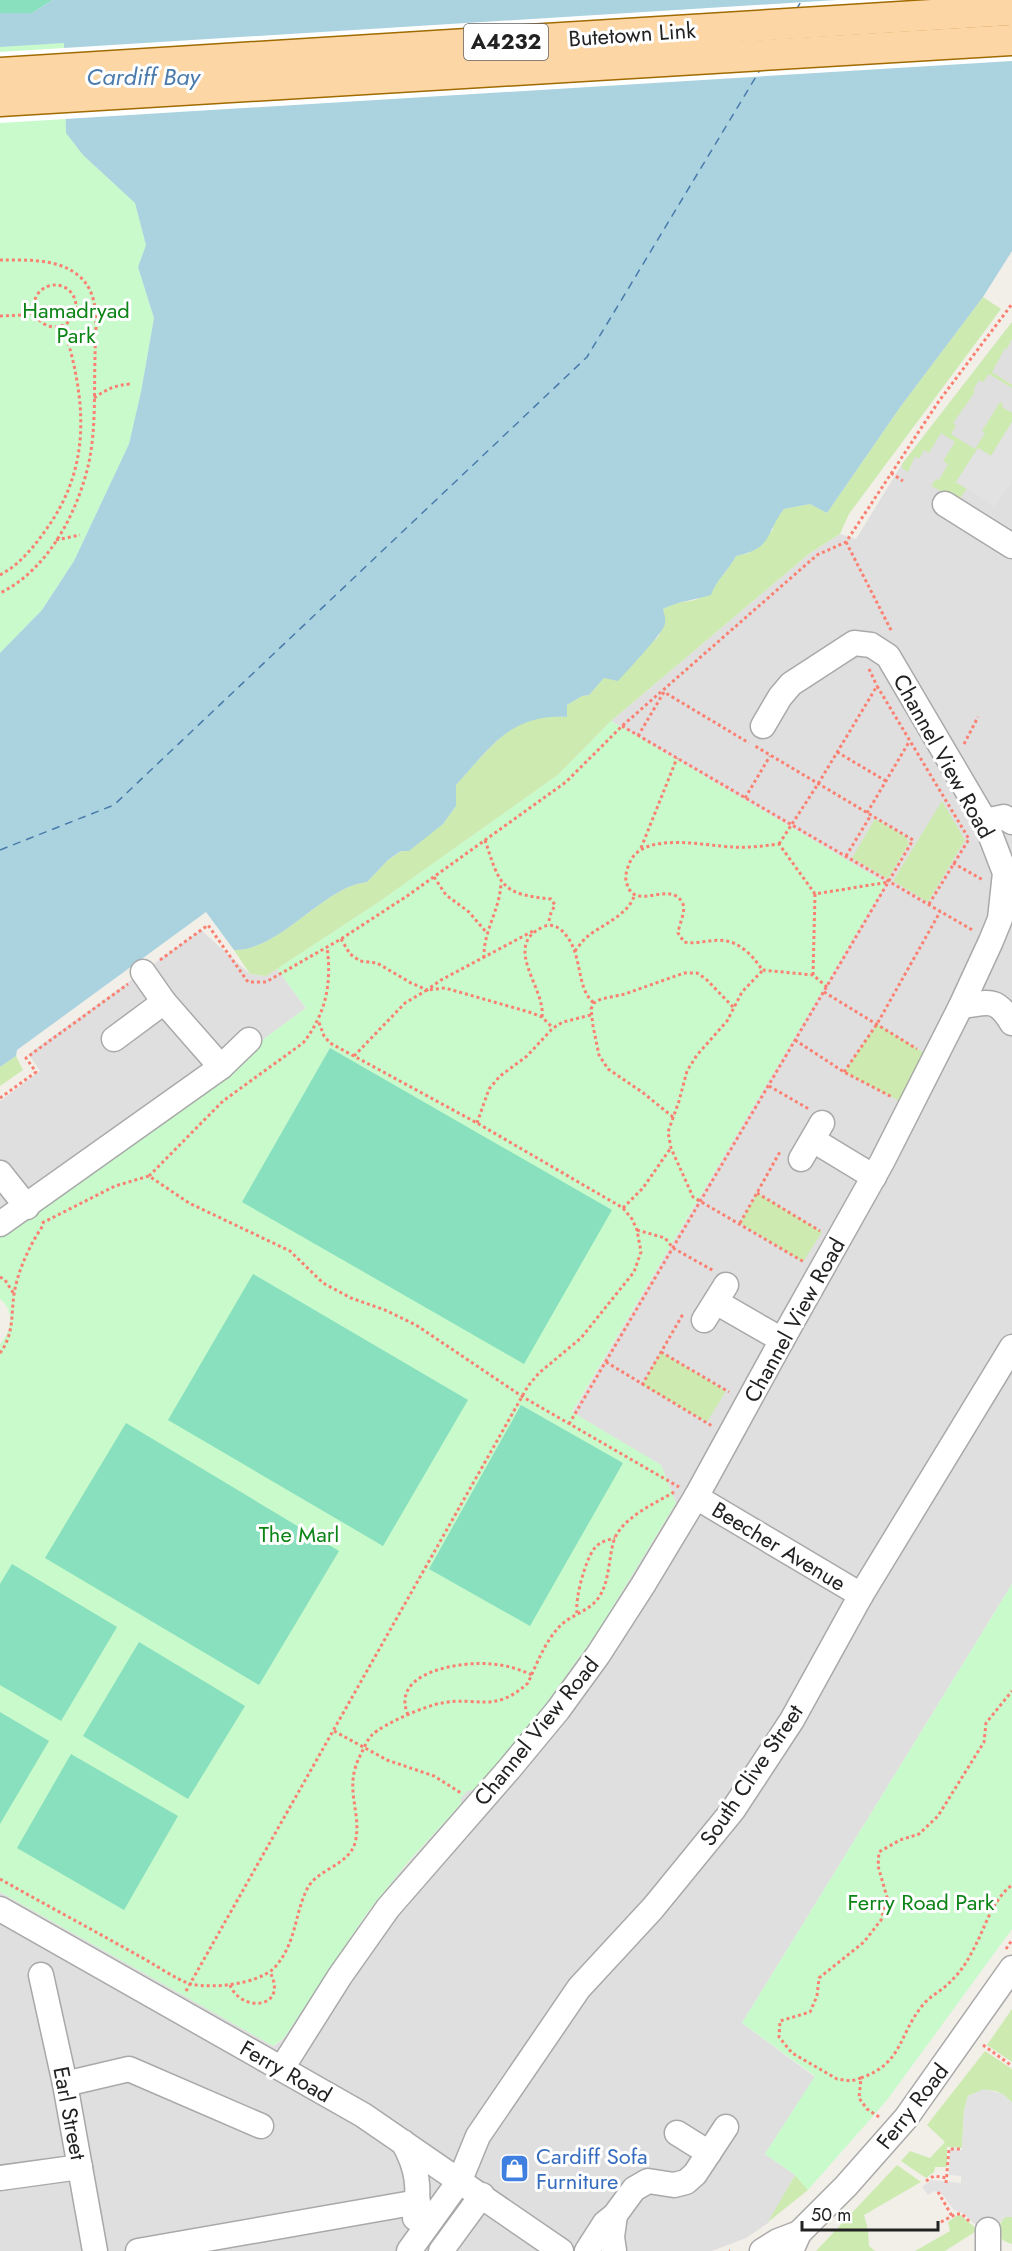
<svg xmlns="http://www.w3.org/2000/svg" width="1012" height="2251" viewBox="0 0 1012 2251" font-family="Jost,sans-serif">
<rect width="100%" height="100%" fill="#f2efe9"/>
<g fill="#e0dfdf">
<path d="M 1012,322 L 1012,1584 L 742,2023 L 815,2077 L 765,2154 L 795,2175 L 768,2223 L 746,2238 L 712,2251 L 0,2251 L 0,1892 L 274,2046 L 284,2038 L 339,1954 L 391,1882 L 461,1804 L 460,1798 L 467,1790 L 475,1790 L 538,1715 L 598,1631 L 676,1503 L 661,1465 L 572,1413 L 885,883 L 611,721 L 810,553 L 840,534 L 856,539 L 902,464 Z"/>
<path d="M 201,930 L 250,974 L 266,976 L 277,969 L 306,1008 L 0,1231 L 0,1101 L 40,1071 L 30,1056 L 31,1052 Z"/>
</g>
<g fill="#cdebb0">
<path d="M 983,297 L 1001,309 L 849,514 L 840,534 L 810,553 L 611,721 L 558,775 L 379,902 L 277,969 L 266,976 L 250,974 L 234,950 C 280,951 324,886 367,882 L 388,860 L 443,824 L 456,806 L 456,785 C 470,769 502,731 521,723 C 536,717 551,716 567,717 L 567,705 L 582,696 L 589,695 L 604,678 L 639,658 L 648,646 L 658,637 L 665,624 L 663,609 C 678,601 680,603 695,600 C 709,596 729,568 736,556 L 749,553 L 773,530 L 773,523 L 784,509 L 810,504 L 827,513 L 901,406 Z"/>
<path d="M 1012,322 L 1012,339 L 1007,349 L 1005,348 L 992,372 L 1012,385 L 1012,388 L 989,374 L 983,382 L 979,380 L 973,390 L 975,392 L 953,423 L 956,426 L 951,434 L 975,449 L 985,433 L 982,431 L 1000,402 L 1003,404 L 1002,407 L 1012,413 L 1012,422 L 991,456 L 978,448 L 956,482 L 967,489 L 960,498 L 955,498 L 931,486 L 936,479 L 939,480 L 948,464 L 943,461 L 955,442 L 941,433 L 929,453 L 924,450 L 919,459 L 915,456 L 908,472 L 902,468 L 902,464 Z"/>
<path d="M 942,801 L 965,840 L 928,902 L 893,881 Z"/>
<path d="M 875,819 L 906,837 L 909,843 L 888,879 L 852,858 Z"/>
<path d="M 877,1024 L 934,1059 L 909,1106 L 844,1072 Z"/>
<path d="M 16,1056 L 23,1070 L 0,1086 L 0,1067 Z"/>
<path d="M 757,1193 L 822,1232 L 803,1262 L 740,1223 Z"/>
<path d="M 661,1352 L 726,1391 L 707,1422 L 642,1385 Z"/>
<path d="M 1012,2009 L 1012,2062 L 987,2045 Z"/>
<path d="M 985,2051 L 1012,2069 L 1012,2103 C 998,2087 987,2088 968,2096 L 964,2111 L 962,2148 L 947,2147 L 947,2167 L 935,2167 L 934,2172 L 926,2178 L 901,2161 L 910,2151 L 930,2158 L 945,2142 L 927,2125 Z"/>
<path d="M 897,2165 L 921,2182 L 864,2215 L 868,2230 L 869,2246 L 875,2251 L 816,2251 Z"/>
<path d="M 795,2175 L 808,2190 L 768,2222 Z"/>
<path d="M 959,2214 L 978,2230 L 945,2251 L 915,2251 L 950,2231 L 948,2222 Z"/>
<path d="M 1005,2217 L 1012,2217 L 1012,2244 C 995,2239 994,2230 1005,2217 Z"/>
</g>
<g fill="#c8facc">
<path d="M 64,42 L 66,133 L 83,155 L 135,203 L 146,245 L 138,267 L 154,318 L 141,392 L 129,444 L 74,561 L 42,610 L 0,653 L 0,47 Z"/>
<path d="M 611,721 L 886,883 L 572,1412 L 661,1465 L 676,1503 L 598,1631 L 538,1715 L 474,1790 L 467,1791 L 461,1798 L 461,1804 L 408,1862 L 367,1913 L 284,2038 L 273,2046 L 0,1892 L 0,1344 C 12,1330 15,1311 0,1299 L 0,1231 L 306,1008 L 277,969 L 379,902 L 558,775 Z"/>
<path d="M 1012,1584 L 1012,1929 L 887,2100 L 808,2190 L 795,2175 L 765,2154 L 815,2076 L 742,2023 Z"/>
</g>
<g fill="#88e0be">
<path d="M 0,0 L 53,0 L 32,13 L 0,13 Z"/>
<path d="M 330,1048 L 612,1210 L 524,1364 L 242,1202 Z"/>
<path d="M 253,1274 L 468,1400 L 383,1546 L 168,1420 Z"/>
<path d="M 521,1405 L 623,1463 L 530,1626 L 429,1569 Z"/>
<path d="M 126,1423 L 339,1551 L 259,1685 L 45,1558 Z"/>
<path d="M 12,1564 L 117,1627 L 61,1721 L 0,1685 L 0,1584 Z"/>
<path d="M 139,1642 L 245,1706 L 188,1799 L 83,1736 Z"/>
<path d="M 0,1712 L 49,1741 L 0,1824 Z"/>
<path d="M 71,1754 L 178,1816 L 124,1910 L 17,1848 Z"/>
</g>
<g fill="#e2e2e2">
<path d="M 1012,422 L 1012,481 L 995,507 L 956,482 L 978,448 L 991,456 Z"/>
<path d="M 984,2089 L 1003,2094 L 1012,2103 L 1012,2217 L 1005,2217 L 998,2225 L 980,2229 L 963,2213 L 954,2210 L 942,2194 L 934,2191 L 928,2195 L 922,2187 L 931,2180 L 961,2183 L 961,2176 L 949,2175 L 950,2149 L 962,2150 L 964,2111 L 968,2096 Z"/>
</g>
<path fill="#aad3df" d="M 53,0 L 1012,0 L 1012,251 L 983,297 L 901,406 L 827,513 L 810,504 L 784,509 C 765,533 774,548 736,556 C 729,570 716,580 711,595 C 694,600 679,601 663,609 C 664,613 666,619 665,624 C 664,632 626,672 618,681 L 604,678 L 589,695 L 582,696 L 567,705 L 567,717 C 511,713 490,748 456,785 L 456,806 L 443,824 L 409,851 L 401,851 L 388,860 L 367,882 C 324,886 280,951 234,950 L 206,912 L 17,1050 L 16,1056 L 0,1067 L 0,653 L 42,610 L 74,561 L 129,444 L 141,392 L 154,318 L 138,267 L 146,245 L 135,203 L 83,155 L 66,133 L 64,43 L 0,47 L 0,13 L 32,13 Z"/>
<path fill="#fff" d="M 837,0 L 1012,0 L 1012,61 L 0,123 L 0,52 Z"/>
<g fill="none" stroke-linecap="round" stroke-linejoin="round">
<g stroke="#4a7aab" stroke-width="1.5" stroke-dasharray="8 6" stroke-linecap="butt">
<path d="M 796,10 L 802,0"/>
<path d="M 0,850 L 114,805 L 587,357 L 760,70"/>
</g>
<defs>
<g id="minor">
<path d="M 945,504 L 1012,546"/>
<path d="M 985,821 L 1004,817 L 1012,822"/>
<path d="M 143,972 L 164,1002 L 221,1067"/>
<path d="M 961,1006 C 989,1003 995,996 1012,1023"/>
<path d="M 114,1039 L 164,1002"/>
<path d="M 813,1140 L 874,1177"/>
<path d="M 801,1159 L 822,1123"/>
<path d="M 0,1173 L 27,1207"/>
<path d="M 0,1224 L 221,1067 L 249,1040"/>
<path d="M 716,1302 L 782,1340"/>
<path d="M 704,1320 L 726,1285"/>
<path d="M 696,1497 L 861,1595"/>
<path d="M 0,1909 L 363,2115 L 561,2251"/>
<path d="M 41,1975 L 65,2084 L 95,2251"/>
<path d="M 282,2068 L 340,1976 L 388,1908 L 510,1768 L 558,1710 L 598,1655 L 643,1585 L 696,1497 L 782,1340 L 882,1162 L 961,1006 L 991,941 L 1000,919 L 1005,873 L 985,821 L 888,656 L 871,645 L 854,643 L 791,684 L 780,697 L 763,726"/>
<path d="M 65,2084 L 129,2069 L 261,2126"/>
<path d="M 677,2133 L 709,2153"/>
<path d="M 403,2142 C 418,2168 420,2189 415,2218"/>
<path d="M 0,2178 L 80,2167"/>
<path d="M 138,2251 L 418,2202"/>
<path d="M 409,2251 L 460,2180 L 478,2136 L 579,1988 L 653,1908 L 733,1810 L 792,1720 L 861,1595 L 1012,1347"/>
<path d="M 441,2251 L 482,2195"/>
<path d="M 587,2251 L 605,2223 L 615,2215 L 634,2189 L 648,2181 L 674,2185 L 686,2182 L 695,2174 L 726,2127"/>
<path d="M 614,2251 L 612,2237 L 615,2215"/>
<path d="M 762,2251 L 778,2241 L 799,2233"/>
<path d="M 791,2251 L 799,2233 L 846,2186 L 906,2118 L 1012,1968"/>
<path d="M 988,2251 L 988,2230"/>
</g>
<g id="major">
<path d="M 0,73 L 1012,10"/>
<path d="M 0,101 L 1012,40"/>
</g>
</defs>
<use href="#minor" stroke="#a9a9a9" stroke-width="27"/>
<use href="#major" stroke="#a06b00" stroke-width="33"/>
<g stroke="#fa8072" stroke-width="3" stroke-dasharray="3 3" stroke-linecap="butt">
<path d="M 0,260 C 26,260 58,258 79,276 C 102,295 95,331 95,357 C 94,392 96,428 89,462 C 78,512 48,570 0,593"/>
<circle cx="55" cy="306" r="21"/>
<path d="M 0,316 L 24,315 L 35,312"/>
<path d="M 94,398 C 107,389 115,385 131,384"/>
<path d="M 891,473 L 903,481"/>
<path d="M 56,540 L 80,535"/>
<path d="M 846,542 L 892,632"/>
<path d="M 0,575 C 19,565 33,548 45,531 C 93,466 86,398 63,325"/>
<path d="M 869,669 L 877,686"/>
<path d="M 622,726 L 974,931"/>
<path d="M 638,736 L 664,692 L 749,743"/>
<path d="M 964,744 L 978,717"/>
<path d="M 837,752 L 886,781"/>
<path d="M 745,798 L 770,756"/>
<path d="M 867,813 L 909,742"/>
<path d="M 485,840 C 500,886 501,894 551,899 L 555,905 L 551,913 L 548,924"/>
<path d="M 779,844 L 818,784 L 877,686 L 969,839 L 929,904"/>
<path d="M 641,848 L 677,758"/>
<path d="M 846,856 L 871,815"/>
<path d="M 953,863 L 983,880"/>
<path d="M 434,877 L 446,895 L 469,912 L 486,932"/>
<path d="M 341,939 L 350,954 L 360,961 L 377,963 L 411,983 L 427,990 L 441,980 L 533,931"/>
<path d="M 575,951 C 579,946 583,940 588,936 C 602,925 629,914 634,896"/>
<path d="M 484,958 C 483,931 500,910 501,883"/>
<path d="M 160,960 L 208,925 L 248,982 L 266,982 L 341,939 L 407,896 L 566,782 L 622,726 L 817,555 L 846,542 L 939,401 L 1012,304"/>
<path d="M 762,971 L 742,992 L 727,1021 L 697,1055 L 687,1071 L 679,1101 L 668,1132 L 671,1148 L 693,1197 L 804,1262"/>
<path d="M 813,975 L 815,894"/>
<path d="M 827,987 L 813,975 L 762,970 C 755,958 741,943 726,941 C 712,938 698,945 684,942 L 678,933 C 679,924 687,910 682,902 C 669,880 635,912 627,884 C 624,877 627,869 630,862 C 644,831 705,846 733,847 C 748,848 763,846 779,844 L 815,894 L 889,882"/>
<path d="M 824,992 L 917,1049"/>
<path d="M 542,1017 C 546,988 501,946 543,927 C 549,924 554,925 560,929 C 585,950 574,987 594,1003"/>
<path d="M 795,1040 L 844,1072 L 892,1097"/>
<path d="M 354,1056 L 405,1003 L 427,990 L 445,988 L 529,1012 L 542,1017 L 553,1028"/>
<path d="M 844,1072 L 877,1024 L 940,912"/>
<path d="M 769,1086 L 809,1109"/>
<path d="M 0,1098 L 36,1072 L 26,1058 L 128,984"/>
<path d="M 673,1117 L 642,1092 L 608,1069 L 599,1055 L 593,1026 L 591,1009 L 594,1003 L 601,999 L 625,994 L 684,973 L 697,973 L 706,979 L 734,1008"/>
<path d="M 477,1123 L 489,1089 L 500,1076 L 527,1056 L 553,1028 L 563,1022 L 591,1015"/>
<path d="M 149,1176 L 223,1101 L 303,1043 C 326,1014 332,983 327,947"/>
<path d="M 757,1193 L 820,1231"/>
<path d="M 623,1208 L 643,1188 L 670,1149"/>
<path d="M 42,1223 L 115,1186 L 149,1176 L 189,1203 L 290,1251 L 323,1283 L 351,1298 L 385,1310 L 416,1325 L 523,1397 L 679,1487"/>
<path d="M 740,1223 L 781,1150"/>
<path d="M 637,1230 L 665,1238 L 673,1248 L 714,1271"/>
<path d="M 0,1277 L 5,1280 L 14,1294"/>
<path d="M 661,1352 L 729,1392"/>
<path d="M 0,1353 C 14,1334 11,1316 14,1294 C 18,1270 30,1244 44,1224"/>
<path d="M 606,1362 L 712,1426"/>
<path d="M 642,1385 L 683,1314"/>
<path d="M 569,1424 L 913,840 L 755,746"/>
<path d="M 577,1613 C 575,1598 585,1561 594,1549 C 599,1542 607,1540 615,1538"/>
<path d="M 408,1715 C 389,1671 463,1661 491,1664 C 506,1665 519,1669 532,1675"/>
<path d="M 334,1731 L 387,1760 L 434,1776 L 461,1793"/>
<path d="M 0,1879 C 46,1905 93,1930 139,1956 C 153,1963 178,1981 191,1984 C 213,1989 258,1984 274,1968 C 296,1945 294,1916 307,1889 C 317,1869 348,1866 355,1843 C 363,1812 342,1789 361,1754 C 364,1748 367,1740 372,1735 C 383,1724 427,1705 442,1703 C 478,1696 494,1714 528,1683 C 536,1665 545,1642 559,1627 C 569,1616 586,1612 596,1601 C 610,1585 608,1560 614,1540 C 623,1517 654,1504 674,1492"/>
<path d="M 1006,1949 L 1012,1940"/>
<path d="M 230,1985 C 241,2013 289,2009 270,1972"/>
<path d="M 186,1991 L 528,1386 L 539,1373 L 581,1338 L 634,1272 L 641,1252 L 637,1230 L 632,1219 L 623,1208 L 477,1123 L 330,1043 L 324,1036 L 318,1020"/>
<path d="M 983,2045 L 1012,2066"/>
<path d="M 861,2078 L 851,2081 L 837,2079 L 792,2053 L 779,2037 L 780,2021 L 810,2012 L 817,1996 L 819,1978 L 864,1942 L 881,1920 L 887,1897 L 878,1866 L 879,1852 L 900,1840 L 919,1834 L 938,1816 L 984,1742 L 986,1723 L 1012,1691"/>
<path d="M 879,2117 L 867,2109 L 859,2098 L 861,2078 C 903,2063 898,2036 922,2006 C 929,1997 939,1992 947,1985 C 958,1975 966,1964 972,1952 C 985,1929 991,1901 1012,1885"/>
<path d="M 926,2181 L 934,2176 L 947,2178"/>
<path d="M 946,2183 L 949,2149 L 962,2149"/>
<path d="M 938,2192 L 952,2216"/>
<path d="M 941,2222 L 956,2214 L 962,2214 L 970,2222"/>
<path d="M 729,2251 L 730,2251"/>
</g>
<use href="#minor" stroke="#fff" stroke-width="24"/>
<use href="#major" stroke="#fcd6a4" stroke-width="30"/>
</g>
<defs>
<symbol id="shop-square" viewBox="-11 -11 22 22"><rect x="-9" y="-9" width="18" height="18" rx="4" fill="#3f7fe0" stroke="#fff"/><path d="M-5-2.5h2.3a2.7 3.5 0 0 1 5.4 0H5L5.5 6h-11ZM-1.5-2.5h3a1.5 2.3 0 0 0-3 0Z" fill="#fff"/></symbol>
</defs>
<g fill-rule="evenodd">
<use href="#shop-square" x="498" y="2152" width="33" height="33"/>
</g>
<g text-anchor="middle" stroke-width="6" stroke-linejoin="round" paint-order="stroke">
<rect fill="#fff" stroke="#646464" stroke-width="1.5" x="464" y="24" width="84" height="36" rx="4.5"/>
<g font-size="21" font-weight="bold" fill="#222">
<text x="506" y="49">A4232</text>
</g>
<g font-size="22" fill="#222" stroke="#fff">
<text transform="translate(632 34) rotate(-4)" y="8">Butetown Link</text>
<text transform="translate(944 756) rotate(61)" y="8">Channel View Road</text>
<text transform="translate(794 1320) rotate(-61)" y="8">Channel View Road</text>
<text transform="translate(779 1546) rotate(31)" y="8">Beecher Avenue</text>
<text transform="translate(536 1731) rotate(-51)" y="8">Channel View Road</text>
<text transform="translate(751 1775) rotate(-56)" y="8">South Clive Street</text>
<text transform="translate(286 2071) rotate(30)" y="8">Ferry Road</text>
<text transform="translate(912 2106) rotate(-52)" y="8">Ferry Road</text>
<text transform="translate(70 2113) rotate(79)" y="8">Earl Street</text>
</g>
<g font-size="22" fill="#0c8416" stroke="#fff">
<text x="76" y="318">Hamadryad<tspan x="76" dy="25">Park</tspan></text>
<text x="299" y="1542">The Marl</text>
<text x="921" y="1910">Ferry Road Park</text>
</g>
<g font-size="22" fill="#366cbe" stroke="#fff" text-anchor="start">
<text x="536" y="2164">Cardiff Sofa<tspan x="536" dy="25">Furniture</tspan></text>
</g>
<g font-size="24" font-style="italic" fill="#4a7aab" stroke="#fff">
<text x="143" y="85">Cardiff Bay</text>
</g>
</g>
<path d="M802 2221v9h136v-9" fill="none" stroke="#222222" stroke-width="3"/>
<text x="811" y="2221" font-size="18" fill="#222222" stroke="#ffffff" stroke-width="4.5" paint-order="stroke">50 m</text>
</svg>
